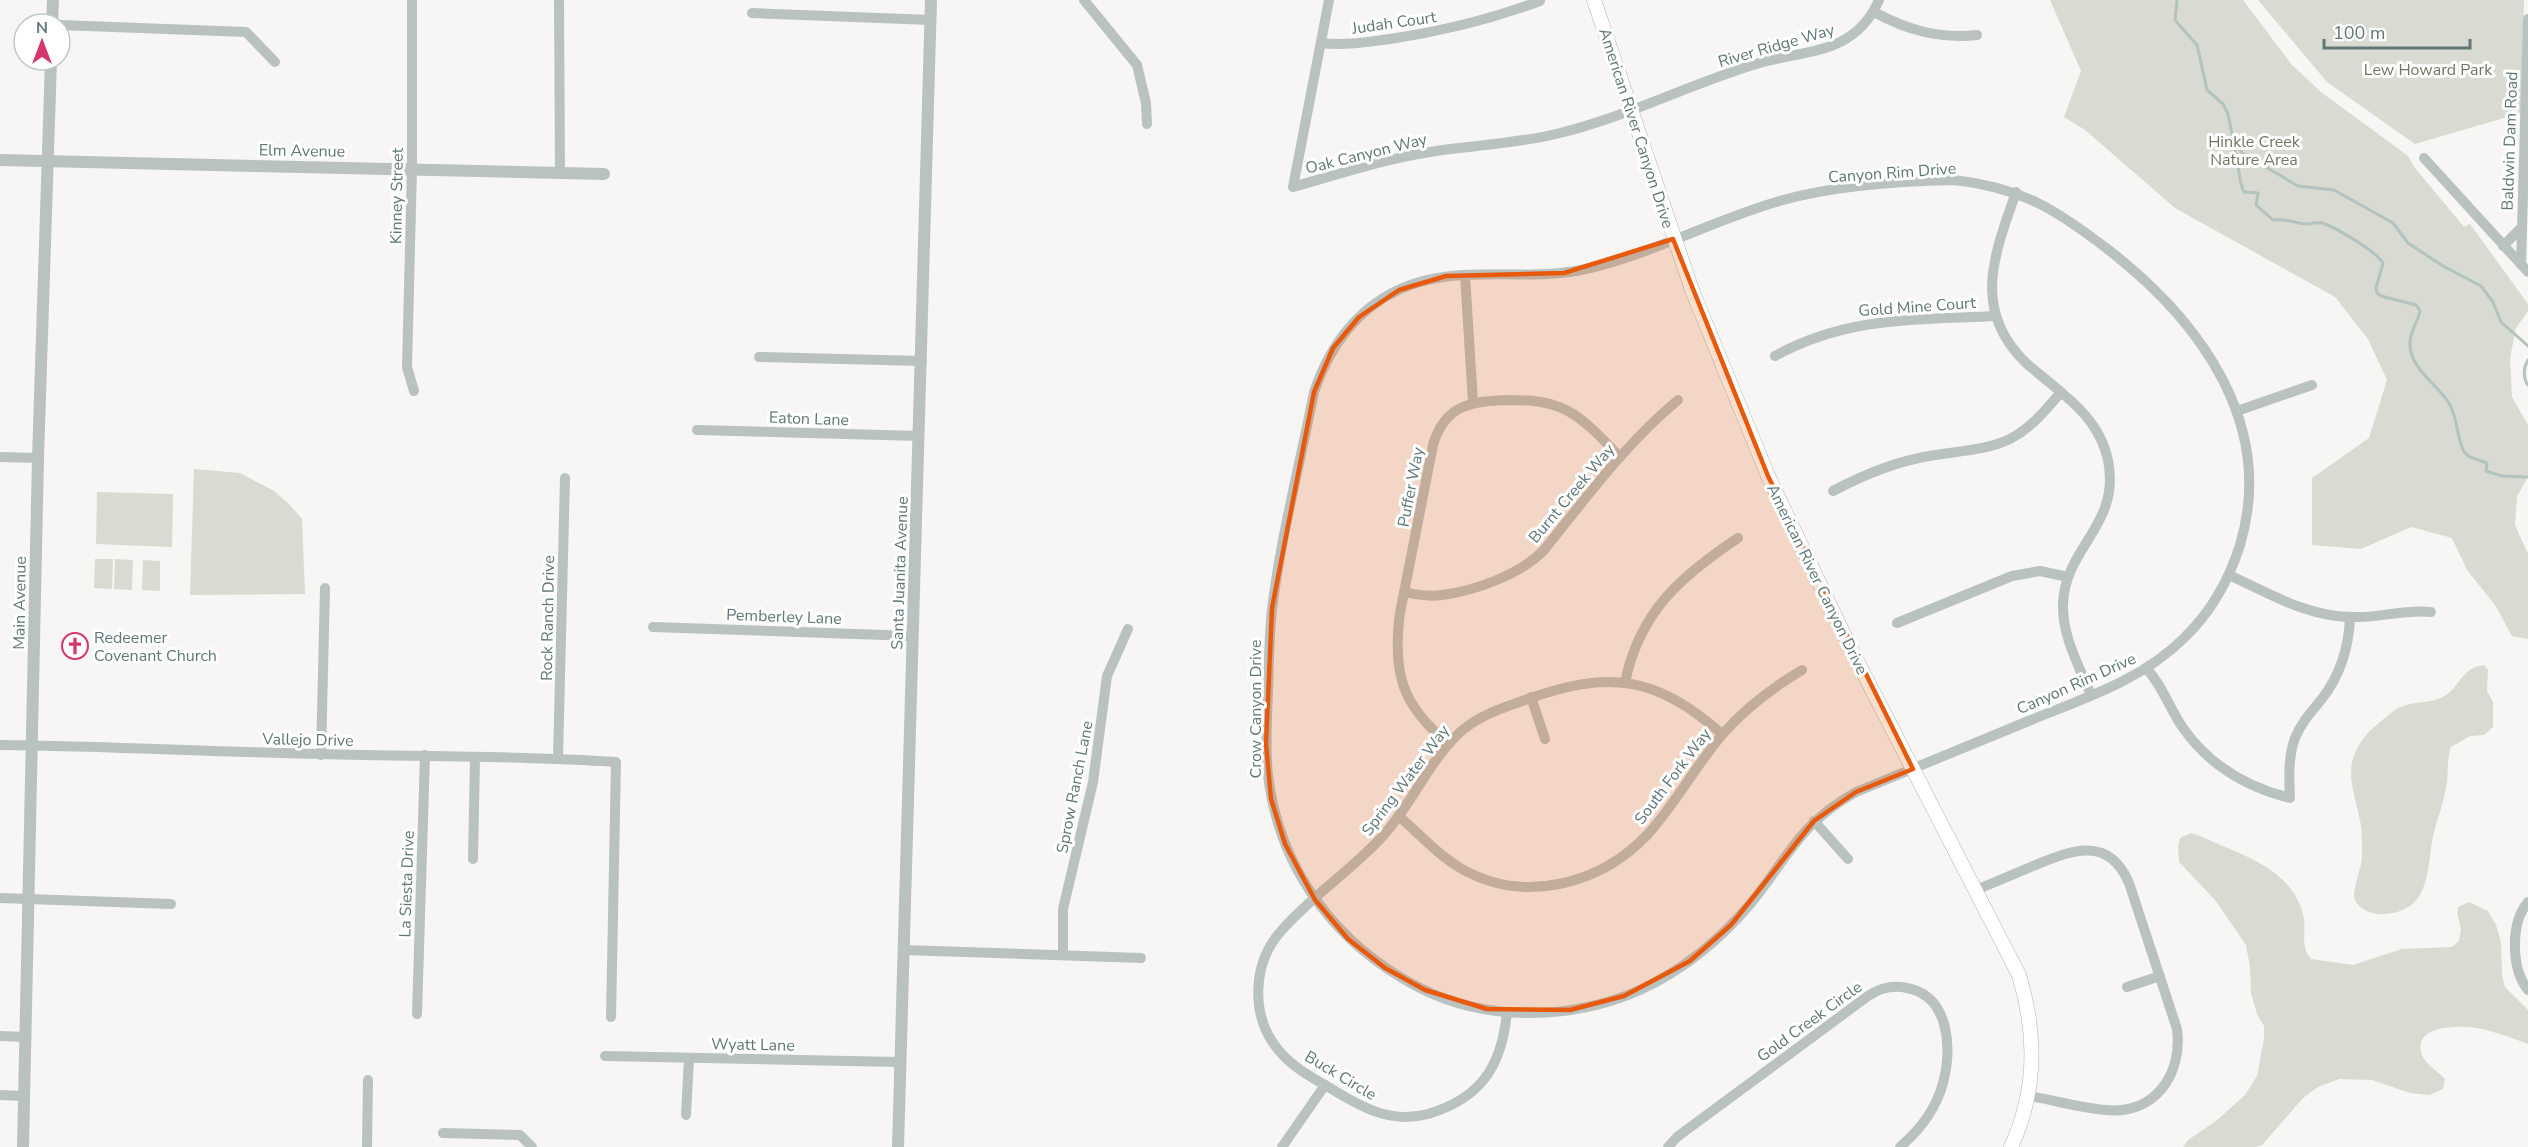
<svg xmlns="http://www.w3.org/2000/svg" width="2528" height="1147" viewBox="0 0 2528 1147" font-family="'Nunito Sans',sans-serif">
<rect width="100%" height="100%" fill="#f7f6f4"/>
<g fill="#d9dad1">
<path d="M 2050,0 L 2243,0 L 2292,65 L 2321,92 L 2408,156 L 2415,168 L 2464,227 L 2470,224 L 2528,304 L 2528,311 L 2516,328 L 2510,358 L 2512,397 L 2528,425 L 2528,477 L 2517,496 L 2515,525 L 2528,554 L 2528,639 L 2512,636 L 2495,605 L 2467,570 L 2452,538 L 2411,527 L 2361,549 L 2312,545 L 2312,478 L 2369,438 L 2387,380 L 2368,339 L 2335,297 L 2175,208 L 2085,130 L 2064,117 L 2081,71 Z"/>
<path d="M 2258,0 L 2524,0 L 2521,113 L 2415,144 L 2327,82 Z"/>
<path d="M 194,469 L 240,473 L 274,491 L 290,505 L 302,519 L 305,594 L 190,595 Z"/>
<path d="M 97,492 L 173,494 L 172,547 L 96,544 Z"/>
<path d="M 95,559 L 113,559 L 112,589 L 94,588 Z"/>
<path d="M 115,559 L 133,560 L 132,590 L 114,589 Z"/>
<path d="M 143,560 L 160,561 L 160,591 L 142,590 Z"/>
<path d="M 2484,665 L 2488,670 L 2487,691 L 2493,702 L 2493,727 L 2484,735 L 2470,736 L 2451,747 C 2446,761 2449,774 2446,788 C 2443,804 2437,820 2433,836 C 2429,856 2430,880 2418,898 C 2406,916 2366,922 2355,900 C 2351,892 2362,868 2362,856 C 2362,845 2362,830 2360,820 C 2353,785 2341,765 2367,734 C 2369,731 2395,709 2398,708 C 2412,701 2429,704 2443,697 C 2461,687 2460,668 2484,665 Z"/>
<path d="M 2191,833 C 2205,837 2217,844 2230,849 C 2263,863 2297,880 2304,919 C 2306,934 2300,945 2311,959 L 2353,965 L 2402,949 L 2452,947 L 2459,941 L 2461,929 L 2457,913 L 2458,907 L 2469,902 L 2488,911 L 2496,925 L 2501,942 L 2502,975 L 2505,987 L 2528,1010 L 2528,1044 C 2509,1037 2489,1029 2469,1027 C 2452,1026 2412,1027 2422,1055 C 2425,1063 2438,1072 2445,1079 L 2443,1089 L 2430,1095 L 2410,1093 L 2372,1080 L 2339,1079 L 2318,1087 L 2303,1098 L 2262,1145 L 2256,1147 L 2183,1147 L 2188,1140 L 2216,1121 L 2245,1095 L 2257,1076 L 2264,1039 L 2264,1026 L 2257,1014 L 2251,993 L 2250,967 L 2246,945 L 2215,900 L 2179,862 L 2178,846 L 2180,838 Z"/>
</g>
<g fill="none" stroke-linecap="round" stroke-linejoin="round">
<g stroke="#b3c3bf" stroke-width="3">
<path d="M 2177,0 L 2175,20 L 2197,45 L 2207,90 L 2223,104 L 2228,114 L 2233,139 L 2231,141 C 2241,158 2236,176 2244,192 L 2258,193 L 2256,205 L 2273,220 C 2289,218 2292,223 2306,224 C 2312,224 2319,221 2325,224 C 2338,229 2377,252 2383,263 L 2376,288 L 2377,293 L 2381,296 L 2416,305 L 2420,311 C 2418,322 2410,331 2410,342 C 2408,367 2437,384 2449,403 C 2458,418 2456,436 2464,452 L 2470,457 L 2487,463 L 2486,471 L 2502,476 L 2528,477"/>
<path d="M 2233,139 L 2242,153 L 2298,186 L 2334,190 L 2393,223 L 2408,243 L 2443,266 L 2481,286 L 2493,302 L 2501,322 L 2528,346"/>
<path d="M 2528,360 C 2523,368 2523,378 2528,385"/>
</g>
<defs>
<path id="secondary" d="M 1594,0 L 1692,290 L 1768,476 L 1849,645 L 2019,975 C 2037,1034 2037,1091 2011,1147"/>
</defs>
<use href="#secondary" stroke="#acb7b6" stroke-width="15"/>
<g stroke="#bac2c1" stroke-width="10">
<path d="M 412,0 L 412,168 L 407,367 L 414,391"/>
<path d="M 559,0 L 560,173"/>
<path d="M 1084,0 L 1137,65 L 1146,103 L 1147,124"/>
<path d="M 1329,0 L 1293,187 C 1339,174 1384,159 1430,152 C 1473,145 1517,144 1560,133 C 1626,117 1688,85 1753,65 C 1803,49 1854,57 1879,0"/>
<path d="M 1874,12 C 1907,30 1939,39 1977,35"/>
<path d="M 752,13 L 931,20"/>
<path d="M 60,25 L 246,32 L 275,62"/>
<path d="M 1321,43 C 1344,46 1367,42 1390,39 C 1444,31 1489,20 1540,1"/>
<path d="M 2424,158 L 2528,272"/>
<path d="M 1954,180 C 2023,188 2057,210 2110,251 C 2201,322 2276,425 2240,545 C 2229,580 2210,613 2184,638 C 2142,680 2085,698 2031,720 C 1973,744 1915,768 1856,792 C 1799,824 1790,855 1751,903 C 1721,939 1683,970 1640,990 C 1572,1020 1487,1022 1420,988 C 1336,945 1279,869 1268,775 C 1265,748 1267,719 1268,692 C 1269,664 1269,636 1272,609 C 1281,536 1300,464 1314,392 C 1329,348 1354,311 1398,290 C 1456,262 1524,283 1586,269 C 1653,254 1717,218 1783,200 C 1834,186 1901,181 1954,180 Z"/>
<path d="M 2016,192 C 1995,253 1971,309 2025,362 C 2037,373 2051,383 2063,394 C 2085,412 2102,432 2108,460 C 2121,526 2065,546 2063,604 C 2062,636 2079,666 2091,695"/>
<path d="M 2503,246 L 2522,227"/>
<path d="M 2521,264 L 2528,19"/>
<path d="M 1465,275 L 1473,402"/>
<path d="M 1775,356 C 1848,316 1916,320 1996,316"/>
<path d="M 759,357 L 922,361"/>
<path d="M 2237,411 L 2312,385"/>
<path d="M 697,430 L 919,436"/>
<path d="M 0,457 L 38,458"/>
<path d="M 1833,491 C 1863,475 1894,462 1929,456 C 1956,451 1985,451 2010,439 C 2031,428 2046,410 2061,392"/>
<path d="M 2229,575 C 2270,594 2311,619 2358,617 C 2384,617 2406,609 2431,612"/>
<path d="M 1404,592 C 1417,595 1429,597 1442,595 C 1475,591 1521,574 1544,550 C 1586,498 1626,443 1678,400"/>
<path d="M 1897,623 L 2012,576 L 2040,571 L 2068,577"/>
<path d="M 653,627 L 913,636"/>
<path d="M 2146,668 C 2163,686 2169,708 2183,728 C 2209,765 2246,787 2290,798 C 2289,778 2288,757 2295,738 C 2301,723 2311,712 2321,700 C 2340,676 2349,647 2350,617"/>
<path d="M 1625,683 C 1639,612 1681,576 1738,538"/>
<path d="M 1531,697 L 1545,739"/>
<path d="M 1449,744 C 1402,706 1392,673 1400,613 L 1433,445 C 1445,404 1472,401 1509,400 C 1530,400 1549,401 1568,411 C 1588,422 1604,441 1620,457"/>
<path d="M 0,745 C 107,746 213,752 319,754 C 418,757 517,755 616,762 L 611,1017"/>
<path d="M 321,755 L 325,588"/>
<path d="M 558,758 L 565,478"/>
<path d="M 1399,816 C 1419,834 1438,855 1462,869 C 1524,904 1600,885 1648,834 C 1675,804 1695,767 1721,736 C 1744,709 1772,688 1802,670"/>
<path d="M 1814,821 L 1848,859"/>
<path d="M 473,859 L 475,758"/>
<path d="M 1976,890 C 1995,882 2014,874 2033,866 C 2070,851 2108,834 2129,883 L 2177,1029 C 2183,1074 2155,1115 2106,1110 C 2080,1108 2054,1100 2029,1096"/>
<path d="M 0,898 L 171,904"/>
<path d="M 2528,902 C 2510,923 2511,969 2528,990"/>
<path d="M 903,950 L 1141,958"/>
<path d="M 1063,954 L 1063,909 L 1093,782 L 1107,676 L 1128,629"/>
<path d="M 2127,987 L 2160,976"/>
<path d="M 1507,1012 C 1502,1065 1482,1098 1428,1114 C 1390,1124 1361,1107 1330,1088 C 1313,1078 1294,1068 1281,1053 C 1250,1019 1251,964 1282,930 C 1312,896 1350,871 1381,838 C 1410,807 1426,767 1455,737 C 1474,717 1499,709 1525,700 C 1608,670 1655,675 1722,734"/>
<path d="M 417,1014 L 425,755"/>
<path d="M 0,1036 L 26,1037"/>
<path d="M 605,1056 L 899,1062"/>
<path d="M 0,1095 L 24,1096"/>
<path d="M 686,1115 L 689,1058"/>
<path d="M 443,1133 L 520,1135 L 532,1147"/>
<path d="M 367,1147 L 368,1080"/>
<path d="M 1282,1147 L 1325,1085"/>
<path d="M 1668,1147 L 1677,1137 L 1868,996 C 1880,988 1893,985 1907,988 C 1950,996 1952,1049 1943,1083 C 1936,1109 1920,1130 1900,1147"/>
</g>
<g stroke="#bac2c1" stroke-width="12">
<path d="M 52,24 L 53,0"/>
<path d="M 0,160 L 604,174"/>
<path d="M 23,1147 L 38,458 L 51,60"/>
<path d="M 898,1147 L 931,0"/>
</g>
<use href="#secondary" stroke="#fff" stroke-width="14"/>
</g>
<path fill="#e8590c" fill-opacity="0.2" stroke="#e8590c" stroke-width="4.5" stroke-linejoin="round" d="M 1673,239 L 1768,476 L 1913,769 L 1856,792 L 1814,821 L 1731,925 L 1690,961 L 1624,996 L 1570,1010 L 1487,1009 L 1425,990 L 1385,968 L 1348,939 L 1315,900 L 1285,844 L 1271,799 L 1266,744 L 1272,608 L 1314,392 L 1333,348 L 1359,317 L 1399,290 L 1446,276 L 1564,273 Z"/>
<defs>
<symbol id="church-ring" viewBox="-11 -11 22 22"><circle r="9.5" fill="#fff" stroke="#d5366b" stroke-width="1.5"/><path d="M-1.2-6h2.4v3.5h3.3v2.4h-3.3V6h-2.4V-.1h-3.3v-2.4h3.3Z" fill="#d5366b"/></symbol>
</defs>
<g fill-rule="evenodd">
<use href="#church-ring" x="60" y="631" width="30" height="30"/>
</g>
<g text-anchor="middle" stroke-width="6" stroke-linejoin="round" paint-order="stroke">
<g font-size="16" fill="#5f7875" stroke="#fff">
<text transform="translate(1394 22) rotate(-8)" y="6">Judah Court</text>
<text transform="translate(1776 45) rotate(-16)" y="6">River Ridge Way</text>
<text transform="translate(1637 128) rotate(72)" y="6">American River Canyon Drive</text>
<text transform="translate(2509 141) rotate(-88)" y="6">Baldwin Dam Road</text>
<text transform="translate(302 150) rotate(1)" y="6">Elm Avenue</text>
<text transform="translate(1366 153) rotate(-14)" y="6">Oak Canyon Way</text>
<text transform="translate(1892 172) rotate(-4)" y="6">Canyon Rim Drive</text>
<text transform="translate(396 196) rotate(-89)" y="6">Kinney Street</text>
<text transform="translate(1917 306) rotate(-4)" y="6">Gold Mine Court</text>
<text transform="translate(809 418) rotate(2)" y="6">Eaton Lane</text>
<text transform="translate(1410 487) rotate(-79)" y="6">Puffer Way</text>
<text transform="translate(1571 493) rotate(-50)" y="6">Burnt Creek Way</text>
<text transform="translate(899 573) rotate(-88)" y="6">Santa Juanita Avenue</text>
<text transform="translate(1818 579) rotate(64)" y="6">American River Canyon Drive</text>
<text transform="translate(19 603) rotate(-89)" y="6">Main Avenue</text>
<text transform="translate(784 616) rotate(2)" y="6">Pemberley Lane</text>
<text transform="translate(547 618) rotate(-89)" y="6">Rock Ranch Drive</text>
<text transform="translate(2076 683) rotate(-24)" y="6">Canyon Rim Drive</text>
<text transform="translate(1255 709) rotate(-90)" y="6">Crow Canyon Drive</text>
<text transform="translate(308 739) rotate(1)" y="6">Vallejo Drive</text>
<text transform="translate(1672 776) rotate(-53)" y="6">South Fork Way</text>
<text transform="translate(1405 780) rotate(-53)" y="6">Spring Water Way</text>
<text transform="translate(1074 787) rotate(-79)" y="6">Sprow Ranch Lane</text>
<text transform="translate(406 884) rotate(-88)" y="6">La Siesta Drive</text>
<text transform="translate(1809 1021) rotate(-36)" y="6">Gold Creek Circle</text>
<text transform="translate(753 1044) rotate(1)" y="6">Wyatt Lane</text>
<text transform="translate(1341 1075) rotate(31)" y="6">Buck Circle</text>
</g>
<g font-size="16" fill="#717663" stroke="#fff">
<text x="2428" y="75">Lew Howard Park</text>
<text x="2254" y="147">Hinkle Creek<tspan x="2254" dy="18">Nature Area</tspan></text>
</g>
<g font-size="16" fill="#5f7875" stroke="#fff" text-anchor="start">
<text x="94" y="643">Redeemer<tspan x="94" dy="18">Covenant Church</tspan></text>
</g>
</g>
<g transform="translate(42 42)"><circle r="28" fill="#ffffff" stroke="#bfc9c8" stroke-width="1.5"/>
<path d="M0-4.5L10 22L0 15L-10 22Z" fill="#d5366b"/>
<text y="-9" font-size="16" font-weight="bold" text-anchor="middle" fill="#5f7875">N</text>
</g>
<path d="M2324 39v9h146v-9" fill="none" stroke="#5f7875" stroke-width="3"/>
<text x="2333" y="39" font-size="18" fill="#5f7875" stroke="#ffffff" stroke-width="4.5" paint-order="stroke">100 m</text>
</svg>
